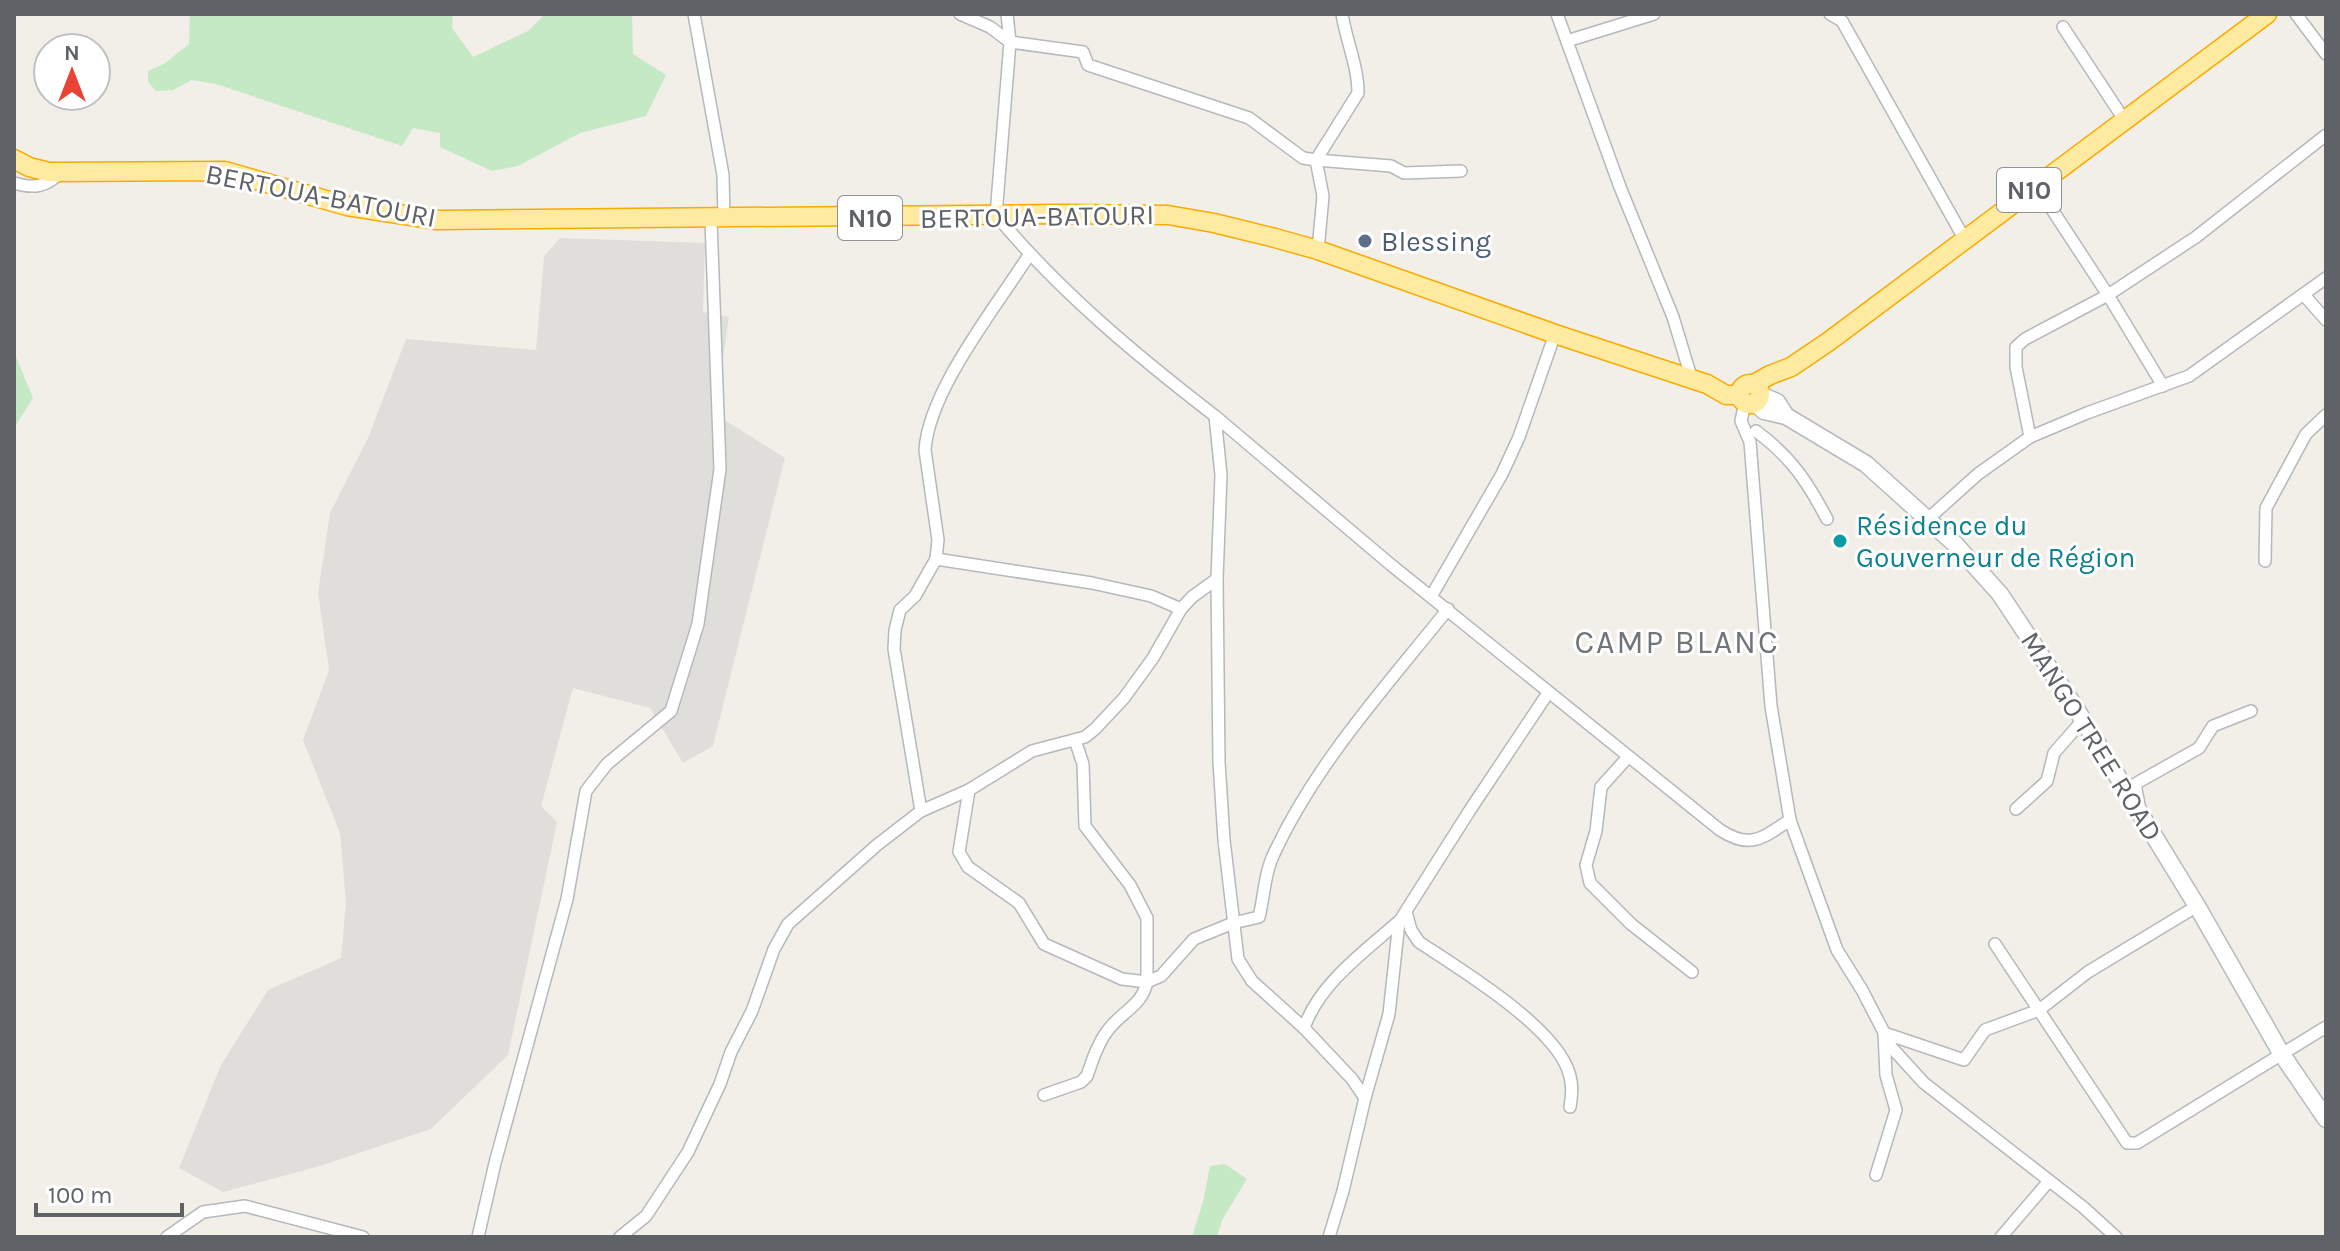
<svg xmlns="http://www.w3.org/2000/svg" width="2340" height="1251" viewBox="0 0 2340 1251" font-family="Karla,sans-serif">
<rect width="100%" height="100%" fill="#f1efe8"/>
<path fill="#e0deda" d="M 560,238 L 705,243 L 703,312 L 729,317 L 715,414 L 785,458 L 713,746 L 683,763 L 650,708 L 573,688 L 541,806 L 557,822 L 508,1055 L 431,1129 L 320,1166 L 223,1192 L 179,1168 L 221,1065 L 268,990 L 341,958 L 346,902 L 340,833 L 303,740 L 329,670 L 318,593 L 330,513 L 368,438 L 406,339 L 536,350 L 544,256 Z"/>
<g fill="#c5e8c5">
<path d="M 190,14 L 453,14 L 452,28 L 473,57 L 528,31 L 545,14 L 632,14 L 633,54 L 666,75 L 646,116 L 580,133 L 518,166 L 492,171 L 440,147 L 440,133 L 413,128 L 402,146 L 216,84 L 192,80 L 173,90 L 156,91 L 148,82 L 148,71 L 164,64 L 189,44 Z"/>
<path d="M 14,352 L 33,398 L 14,428 Z"/>
<path d="M 1225,1164 L 1247,1179 L 1222,1220 L 1217,1237 L 1192,1237 L 1203,1202 L 1210,1166 Z"/>
</g>
<g fill="none" stroke-linecap="round" stroke-linejoin="round">
<defs>
<g id="minor">
<path d="M 694,14 L 723,175 L 724,219"/>
<path d="M 960,14 L 990,27 L 1010,42 L 1083,52 L 1088,65 L 1249,118 L 1303,158 L 1316,160 L 1323,196 L 1318,250"/>
<path d="M 1007,14 L 1010,42 L 996,215 C 1060,292 1136,355 1215,416 L 1221,475 L 1217,579 L 1219,762 L 1224,840 L 1238,959 L 1252,981 L 1304,1028 L 1352,1079 L 1365,1098 L 1343,1191 L 1329,1237"/>
<path d="M 1557,14 L 1620,187 L 1673,317 L 1692,380"/>
<path d="M 1830,14 L 1842,21 L 1965,240"/>
<path d="M 2296,14 L 2326,54"/>
<path d="M 2063,27 L 2125,121"/>
<path d="M 1567,41 L 1654,14"/>
<path d="M 1316,160 L 1358,93 C 1358,66 1346,40 1342,14"/>
<path d="M 1316,160 L 1391,166 L 1404,173 L 1461,171"/>
<path d="M 14,183 C 34,189 46,187 61,172"/>
<path d="M 2036,185 L 2108,295 L 2163,386"/>
<path d="M 2304,295 L 2326,320"/>
<path d="M 1745,402 L 1741,421 L 1750,442 L 1771,706 L 1790,820 L 1837,950 L 1862,990 L 1892,1048 L 1924,1083 L 2083,1207 L 2116,1237"/>
<path d="M 1215,416 L 1390,564 L 1720,830 C 1751,850 1762,838 1790,820"/>
<path d="M 1756,431 C 1791,457 1807,481 1827,519"/>
<path d="M 2030,437 L 2016,367 L 2016,347 L 2025,339 L 2108,295 L 2196,237 L 2326,135"/>
<path d="M 1929,518 L 1978,474 L 2030,437 L 2087,413 L 2189,376 L 2326,278"/>
<path d="M 936,559 L 1092,583 L 1151,596 L 1181,609"/>
<path d="M 2265,561 L 2266,508 L 2306,434 L 2326,415"/>
<path d="M 1432,595 L 1502,474 L 1519,437 L 1555,334"/>
<path d="M 1628,757 L 1601,787 L 1596,831 L 1586,865 L 1590,883 L 1631,924 L 1692,972"/>
<path d="M 969,790 L 959,852 L 968,867 L 1019,903 L 1044,944 L 1122,979 L 1147,982 L 1161,976 L 1194,939 L 1233,923 L 1259,917 C 1264,898 1264,877 1272,858 C 1314,765 1385,688 1448,609"/>
<path d="M 2139,805 L 2135,784 L 2199,748 L 2213,726 L 2251,711"/>
<path d="M 2016,809 L 2047,781 L 2054,753 L 2083,720"/>
<path d="M 921,811 L 894,649 L 895,630 L 900,610 L 915,596 L 936,559 L 938,540 L 925,450 C 929,390 996,307 1029,255"/>
<path d="M 1406,912 L 1411,930 L 1419,942 C 1461,970 1551,1024 1568,1070 C 1573,1083 1572,1094 1570,1107"/>
<path d="M 1995,944 L 2127,1143 L 2137,1143 L 2326,1027"/>
<path d="M 1304,1028 C 1319,984 1364,952 1398,922"/>
<path d="M 1044,1095 L 1081,1082 L 1087,1076 C 1092,1061 1098,1043 1108,1030 C 1121,1012 1142,1006 1147,982 L 1147,918 L 1130,885 L 1085,826 L 1083,764 L 1075,740"/>
<path d="M 1365,1098 L 1389,1014 L 1399,922 L 1470,810 L 1548,693"/>
<path d="M 1876,1175 L 1896,1110 L 1886,1075 L 1884,1033 L 1964,1060 L 1985,1030 L 2039,1010 L 2088,972 L 2197,906"/>
<path d="M 167,1237 L 203,1212 L 245,1206 L 363,1237"/>
<path d="M 478,1237 L 495,1163 L 567,899 L 586,791 L 607,764 L 671,711 L 698,624 L 720,469 L 711,220"/>
<path d="M 620,1237 L 646,1216 L 688,1152 L 720,1084 L 731,1052 L 752,1011 L 774,949 L 788,924 L 877,845 L 921,811 L 969,790 L 1032,751 L 1085,737 L 1095,729 L 1124,698 L 1153,658 L 1181,609 L 1192,597 L 1217,579"/>
<path d="M 2001,1237 L 2049,1181"/>
</g>
<g id="secondary">
<path d="M 1760,395 L 1777,402 L 1786,416"/>
<path d="M 1755,403 L 1764,411 L 1786,416 L 1866,464 L 1956,545 L 2000,594 L 2075,707 L 2197,906 L 2281,1053 L 2326,1119"/>
</g>
<g id="trunk">
<path d="M 14,159 L 29,167 L 49,172 L 225,171 L 347,206 L 437,220 L 1062,214 L 1168,215 L 1214,223 L 1275,238 L 1318,250 L 1555,334 L 1707,384 L 1726,395 L 1740,395"/>
<circle cx="1750" cy="394" r="10"/>
<path d="M 1754,384 L 1770,375 L 1791,367 L 1828,342 L 2267,14"/>
</g>
</defs>
<use href="#minor" stroke="#b5b8bc" stroke-width="14"/>
<use href="#secondary" stroke="#b6babf" stroke-width="19"/>
<use href="#trunk" stroke="#f9ab00" stroke-width="21"/>
<use href="#minor" stroke="#fff" stroke-width="11"/>
<use href="#secondary" stroke="#fff" stroke-width="16"/>
<use href="#trunk" stroke="#feeaa1" stroke-width="18"/>
</g>
<circle fill="#5c6f8a" stroke="#fff" stroke-width="3" cx="1365" cy="241" r="8"/>
<circle fill="#0f9aa8" stroke="#fff" stroke-width="3" cx="1840" cy="541" r="8"/>
<g text-anchor="middle" stroke-width="6" stroke-linejoin="round" paint-order="stroke">
<g fill="#fff" stroke="#8f9295" stroke-width="2">
<rect x="1997" y="168" width="64" height="44" rx="6"/>
<rect x="838" y="196" width="64" height="44" rx="6"/>
</g>
<g font-size="26" font-weight="bold" fill="#5f6368">
<text x="2029" y="199">N10</text>
<text x="870" y="227">N10</text>
</g>
<g font-size="28" fill="#5f6368" stroke="#fff">
<text transform="translate(321 195) rotate(11)" y="10">BERTOUA-BATOURI</text>
<text transform="translate(1037 216) rotate(-1)" y="10">BERTOUA-BATOURI</text>
<text transform="translate(2092 736) rotate(58)" y="10">MANGO TREE ROAD</text>
</g>
<g font-size="28" fill="#4e5e75" stroke="#fff" text-anchor="start">
<text x="1381" y="251">Blessing</text>
</g>
<g font-size="28" fill="#0d838f" stroke="#fff" text-anchor="start">
<text x="1856" y="535">Résidence du<tspan x="1856" dy="32">Gouverneur de Région</tspan></text>
</g>
<g font-size="32" letter-spacing="2" fill="#70757a" stroke="#fff">
<text x="1677" y="653">CAMP BLANC</text>
</g>
</g>
<rect width="2340" height="1251" fill="none" stroke="#5f6368" stroke-width="32"/>
<g transform="translate(72 72)"><circle r="38" fill="#ffffff" stroke="#bfc1c3" stroke-width="2"/>
<path d="M0-6L14 30L0 20L-14 30Z" fill="#ea4335"/>
<text y="-12" font-size="22" font-weight="bold" text-anchor="middle" fill="#5f6368">N</text>
</g>
<path d="M36 1203v12h146v-12" fill="none" stroke="#5f6368" stroke-width="4"/>
<text x="48" y="1203" font-size="24" fill="#5f6368" stroke="#ffffff" stroke-width="6" paint-order="stroke">100 m</text>
</svg>
